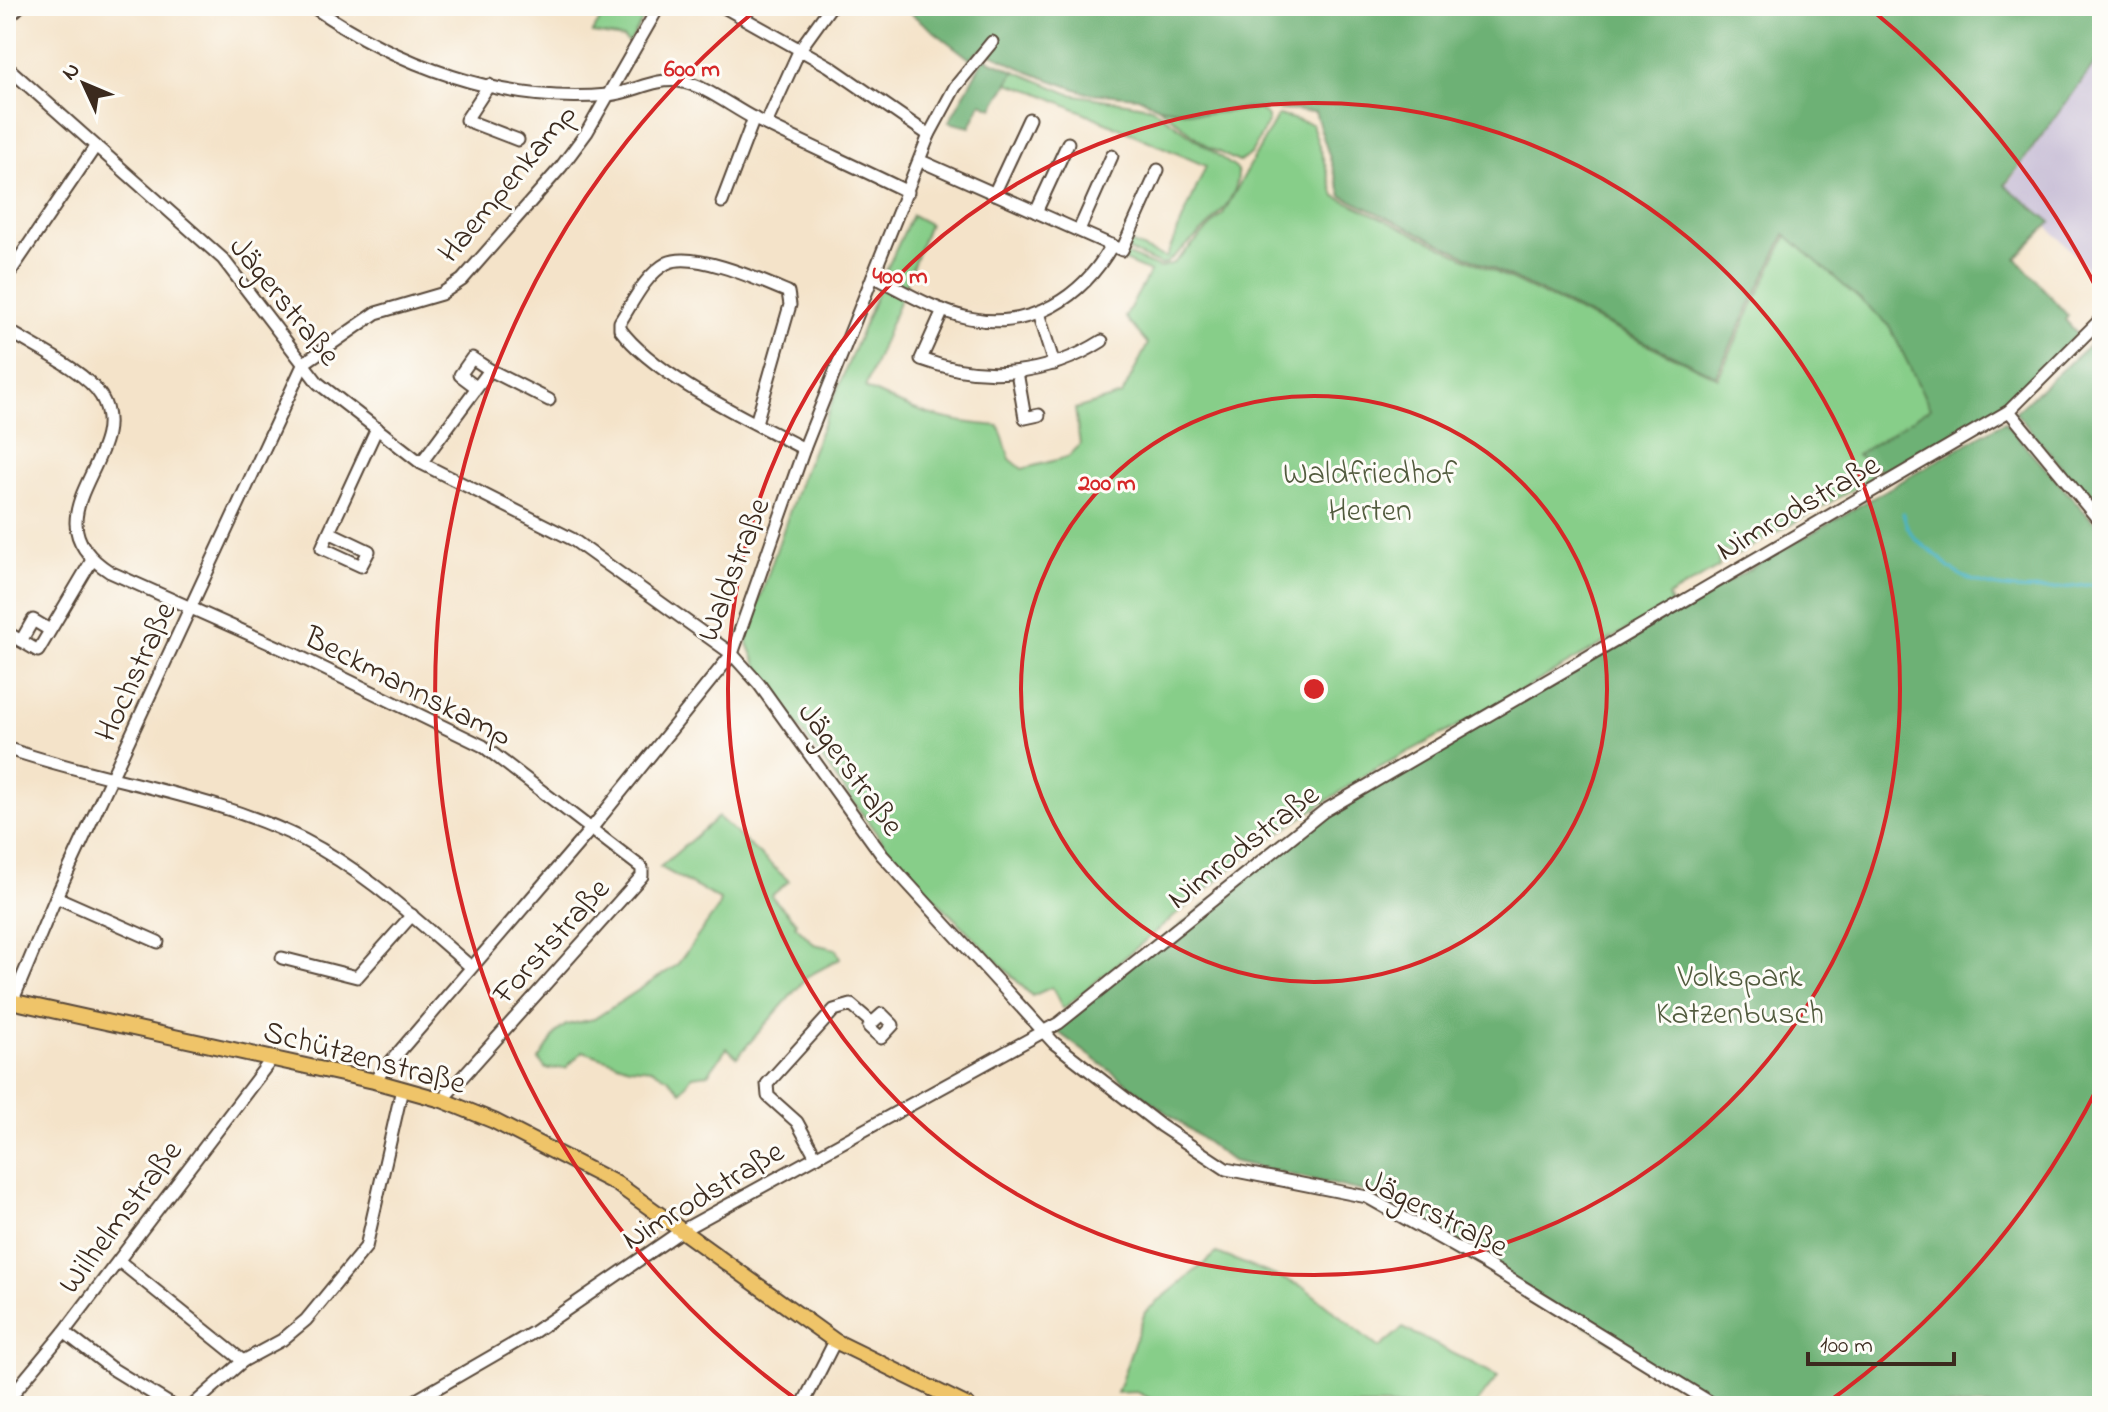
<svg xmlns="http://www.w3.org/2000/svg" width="2108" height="1412" viewBox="0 0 2108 1412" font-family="'Indie Flower',sans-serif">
<rect width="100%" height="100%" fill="#fdfcf7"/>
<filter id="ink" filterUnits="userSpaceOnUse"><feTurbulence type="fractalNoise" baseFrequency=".0125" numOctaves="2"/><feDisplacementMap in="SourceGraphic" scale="16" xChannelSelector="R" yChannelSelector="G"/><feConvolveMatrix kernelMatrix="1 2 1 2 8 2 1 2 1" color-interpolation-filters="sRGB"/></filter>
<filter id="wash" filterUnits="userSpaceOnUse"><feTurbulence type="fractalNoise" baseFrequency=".006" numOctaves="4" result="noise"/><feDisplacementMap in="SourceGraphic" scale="32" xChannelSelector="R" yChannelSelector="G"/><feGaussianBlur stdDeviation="1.8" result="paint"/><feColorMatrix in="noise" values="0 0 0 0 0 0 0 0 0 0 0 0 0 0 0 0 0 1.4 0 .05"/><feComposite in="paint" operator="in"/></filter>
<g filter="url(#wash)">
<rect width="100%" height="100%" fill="#f4e3c9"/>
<path fill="#c9bfd7" d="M 2102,54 L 2102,291 L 2094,285 L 2099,280 L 2048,227 L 2051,222 L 2006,186 Z"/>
<g fill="#87ce89" stroke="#617c54" stroke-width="2">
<path d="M 609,6 L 651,6 L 629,43 L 623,38 L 592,33 Z"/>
<path d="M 1015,71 L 1070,94 L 1151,107 L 1238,170 C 1240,208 1191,239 1167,263 L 1161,265 L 1125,249 L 1128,242 L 1166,258 L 1206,166 L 1037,92 L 1007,83 Z"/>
<path d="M 1159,107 L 1204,114 L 1259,109 L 1268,117 L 1268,122 L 1251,154 L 1239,162 L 1208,147 Z"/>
<path d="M 1278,115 L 1312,124 L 1335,196 L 1718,378 L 1787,235 L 1891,327 L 1931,409 L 1859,455 L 1873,465 L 1871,479 L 1737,555 L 1724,550 L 1718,554 L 1719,567 L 1668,597 L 1671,604 L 1490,709 L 1368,773 L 1254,850 L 1063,1009 L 1052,987 L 1032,996 L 897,861 L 763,679 L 746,639 L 801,478 L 880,286 L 902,294 L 865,388 C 916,412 943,422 999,426 L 1010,459 L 1022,469 L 1068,457 L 1080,445 L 1075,409 L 1122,395 L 1148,344 L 1125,317 L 1150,272 L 1110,255 L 1123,253 L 1160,268 L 1174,263 L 1223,214 Z"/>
<path d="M 912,215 L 929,224 L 905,286 L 884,275 Z"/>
<path d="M 718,817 L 789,881 L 771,896 L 797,923 L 795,925 L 814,944 L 836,949 L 840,959 L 808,976 L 737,1057 L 727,1048 L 708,1074 L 692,1076 L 681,1092 L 668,1078 L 652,1069 L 629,1067 L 583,1051 L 566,1068 L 546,1069 L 539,1060 L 557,1032 L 566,1025 L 594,1019 L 677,965 L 718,908 L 720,900 L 660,867 Z"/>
<path d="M 1217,1253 L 1304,1287 L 1379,1348 L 1403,1328 L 1498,1376 L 1475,1406 L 1165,1406 L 1137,1392 L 1117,1393 L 1145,1312 Z"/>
</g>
<g fill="#6db175" stroke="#546e4a" stroke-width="2">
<path d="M 901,6 L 2102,6 L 2102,54 L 2005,185 L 2051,222 L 2016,258 L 2068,316 L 2065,320 L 2078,334 L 1994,414 L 1893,476 L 1857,455 L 1930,408 L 1889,325 L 1785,234 L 1716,376 L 1342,196 L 1315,112 L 1245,108 L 1204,114 L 1159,107 L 1138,97 L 1087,93 L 1031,73 L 981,49 L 970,59 Z"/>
<path d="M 984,58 L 1015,71 L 993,108 L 981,103 L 970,127 L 949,122 Z"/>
<path d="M 2088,346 L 2102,360 L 2102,515 L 2015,412 Z"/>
<path d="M 2004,422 L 2102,531 L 2102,1406 L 1716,1406 L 1370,1193 L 1232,1161 L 1054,1029 L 1277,846 L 1395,774 Z"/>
</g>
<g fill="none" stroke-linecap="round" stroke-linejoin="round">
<path stroke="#4ab4c8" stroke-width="3" d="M 1903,513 C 1907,535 1919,543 1936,555 C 1942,558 1944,564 1949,568 C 1991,598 2054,590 2102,583"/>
</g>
</g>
<g filter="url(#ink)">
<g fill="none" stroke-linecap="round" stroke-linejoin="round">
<defs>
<g id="minor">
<path d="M 312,6 C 396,65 504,105 608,95 C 633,93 653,78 679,81 C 705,85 731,107 755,119 C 805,144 857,167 908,192"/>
<path d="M 722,6 L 829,66 L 929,135"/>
<path d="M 6,19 L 20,6"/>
<path d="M 6,66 L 223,259 L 318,383 L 421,463 L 572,539 L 732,654 L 759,684 L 882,855 L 1054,1043 L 1161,1126 L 1226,1169 L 1367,1197 L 1484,1263 L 1716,1406"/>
<path d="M 489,85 L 466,120 L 518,140"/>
<path d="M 766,124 L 800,49 L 831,6"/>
<path d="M 921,161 L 1122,250 L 1158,170"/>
<path d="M 994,194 L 1029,119"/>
<path d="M 722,202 L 754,118"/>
<path d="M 1036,212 L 1068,143"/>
<path d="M 1079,230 L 1112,156"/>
<path d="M 873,276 C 903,291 935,311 969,318 C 1030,331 1083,297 1112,245"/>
<path d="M 6,278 L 95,147"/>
<path d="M 943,310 L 921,359 C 982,382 1047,376 1102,341"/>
<path d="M 1038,313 L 1054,364"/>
<path d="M 6,329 C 32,346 85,370 101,396 C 137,456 22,516 110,572 L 294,654 L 483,746 L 642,868 L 642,876 L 448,1093"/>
<path d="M 1017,372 L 1025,418 L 1039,415"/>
<path d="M 476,387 L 460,375 L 472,358 L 490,370"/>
<path d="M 2009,411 L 2102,524"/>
<path d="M 756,423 L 790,305 L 788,292 C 762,281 693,250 667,263 C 645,275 633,302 620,322 L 620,329 C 655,377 752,421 804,449"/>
<path d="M 421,463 L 490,370 L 549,400"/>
<path d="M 329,532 L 369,551 L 361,566 L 322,548 L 329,532 L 377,428"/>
<path d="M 6,632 L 38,651 L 92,560"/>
<path d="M 21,641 L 33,620 L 48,629"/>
<path d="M 6,748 C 104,782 211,793 304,840 C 367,872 417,921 470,966"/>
<path d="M 56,897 L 158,942"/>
<path d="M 282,958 L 357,977 L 412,915"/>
<path d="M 12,1002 L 56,897 L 304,363 L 376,313 L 441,294 L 462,280 L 561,167 L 587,132 L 659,6"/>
<path d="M 374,1081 L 591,829 L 732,654 L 804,449 L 929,135 L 955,87 L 992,42"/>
<path d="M 816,1157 L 797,1122 L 768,1096 L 767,1084 L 834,1010 L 851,1005 L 872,1023 L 869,1027 L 881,1038 L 893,1025 L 882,1014 L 872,1023"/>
<path d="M 119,1261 L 243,1361"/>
<path d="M 64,1332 L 111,1368 L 173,1406"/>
<path d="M 6,1402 L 64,1332 L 271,1060"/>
<path d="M 192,1406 L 243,1361 L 282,1340 L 306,1320 L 366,1247 L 402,1089"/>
<path d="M 406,1406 L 534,1332 L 681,1231 L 1059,1023 L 1324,811 L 2009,411 L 2102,318"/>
<path d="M 802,1406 L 835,1341"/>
</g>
<path id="major" d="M 6,1000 L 374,1081 L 442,1100 L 494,1121 L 617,1184 L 835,1341 L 968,1406"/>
</defs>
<use href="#minor" stroke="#574638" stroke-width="15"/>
<use href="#major" stroke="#574638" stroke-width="18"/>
<use href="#minor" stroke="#fff" stroke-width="11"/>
<use href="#major" stroke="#efc469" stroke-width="14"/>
</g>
</g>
<g fill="none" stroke="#d62828" stroke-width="4">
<circle cx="1314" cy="689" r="293"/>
<circle cx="1314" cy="689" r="586"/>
<path d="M2101 1081A879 879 0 0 1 1824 1405M804 1405A879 879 0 0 1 755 11M1873 11A879 879 0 0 1 2101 297"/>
</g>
<g text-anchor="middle" stroke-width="6" stroke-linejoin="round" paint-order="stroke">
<g font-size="32" fill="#3b2a1e" stroke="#fdfcf7">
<text transform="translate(506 182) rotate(-50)" y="11">Haempenkamp</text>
<text transform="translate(286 300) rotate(51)" y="11">Jägerstraße</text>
<text transform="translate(1797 506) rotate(-30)" y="11">Nimrodstraße</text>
<text transform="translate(732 569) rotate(-69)" y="11">Waldstraße</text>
<text transform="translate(134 671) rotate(-65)" y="11">Hochstraße</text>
<text transform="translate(409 685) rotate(27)" y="11">Beckmannskamp</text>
<text transform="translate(852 768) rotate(54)" y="11">Jägerstraße</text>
<text transform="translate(1242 845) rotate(-38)" y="11">Nimrodstraße</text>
<text transform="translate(550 940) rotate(-48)" y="11">Forststraße</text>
<text transform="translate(365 1056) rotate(15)" y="11">Schützenstraße</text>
<text transform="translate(702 1194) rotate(-31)" y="11">Nimrodstraße</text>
<text transform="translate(1437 1212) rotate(27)" y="11">Jägerstraße</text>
<text transform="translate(119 1216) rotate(-53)" y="11">Wilhelmstraße</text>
</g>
<g font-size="32" fill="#525b3e" stroke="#fdfcf7">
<text x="1370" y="483">Waldfriedhof<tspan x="1370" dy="37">Herten</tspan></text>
<text x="1740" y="986">Volkspark<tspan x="1740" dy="37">Katzenbusch</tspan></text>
</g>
</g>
<circle cx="1314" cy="689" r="12" fill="#d62828" stroke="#fdfcf7" stroke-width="4"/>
<g font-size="24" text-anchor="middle" font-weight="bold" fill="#d62828" stroke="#fdfcf7" stroke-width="6" stroke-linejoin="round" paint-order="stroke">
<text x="692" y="76">600 m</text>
<text x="900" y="283">400 m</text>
<text x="1107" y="490">200 m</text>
</g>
<rect width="2108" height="1412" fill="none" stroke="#fdfcf7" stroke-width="32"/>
<g transform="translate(84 84) rotate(314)" stroke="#fdfcf7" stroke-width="6" paint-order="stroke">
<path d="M0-6L14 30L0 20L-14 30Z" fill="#3b2a1e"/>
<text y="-12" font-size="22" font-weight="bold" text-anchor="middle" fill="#3b2a1e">N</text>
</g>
<path d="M1808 1352v12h146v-12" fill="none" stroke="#3b2a1e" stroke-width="4"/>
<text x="1820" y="1352" font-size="24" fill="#3b2a1e" stroke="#fdfcf7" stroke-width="6" paint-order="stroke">100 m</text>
</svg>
